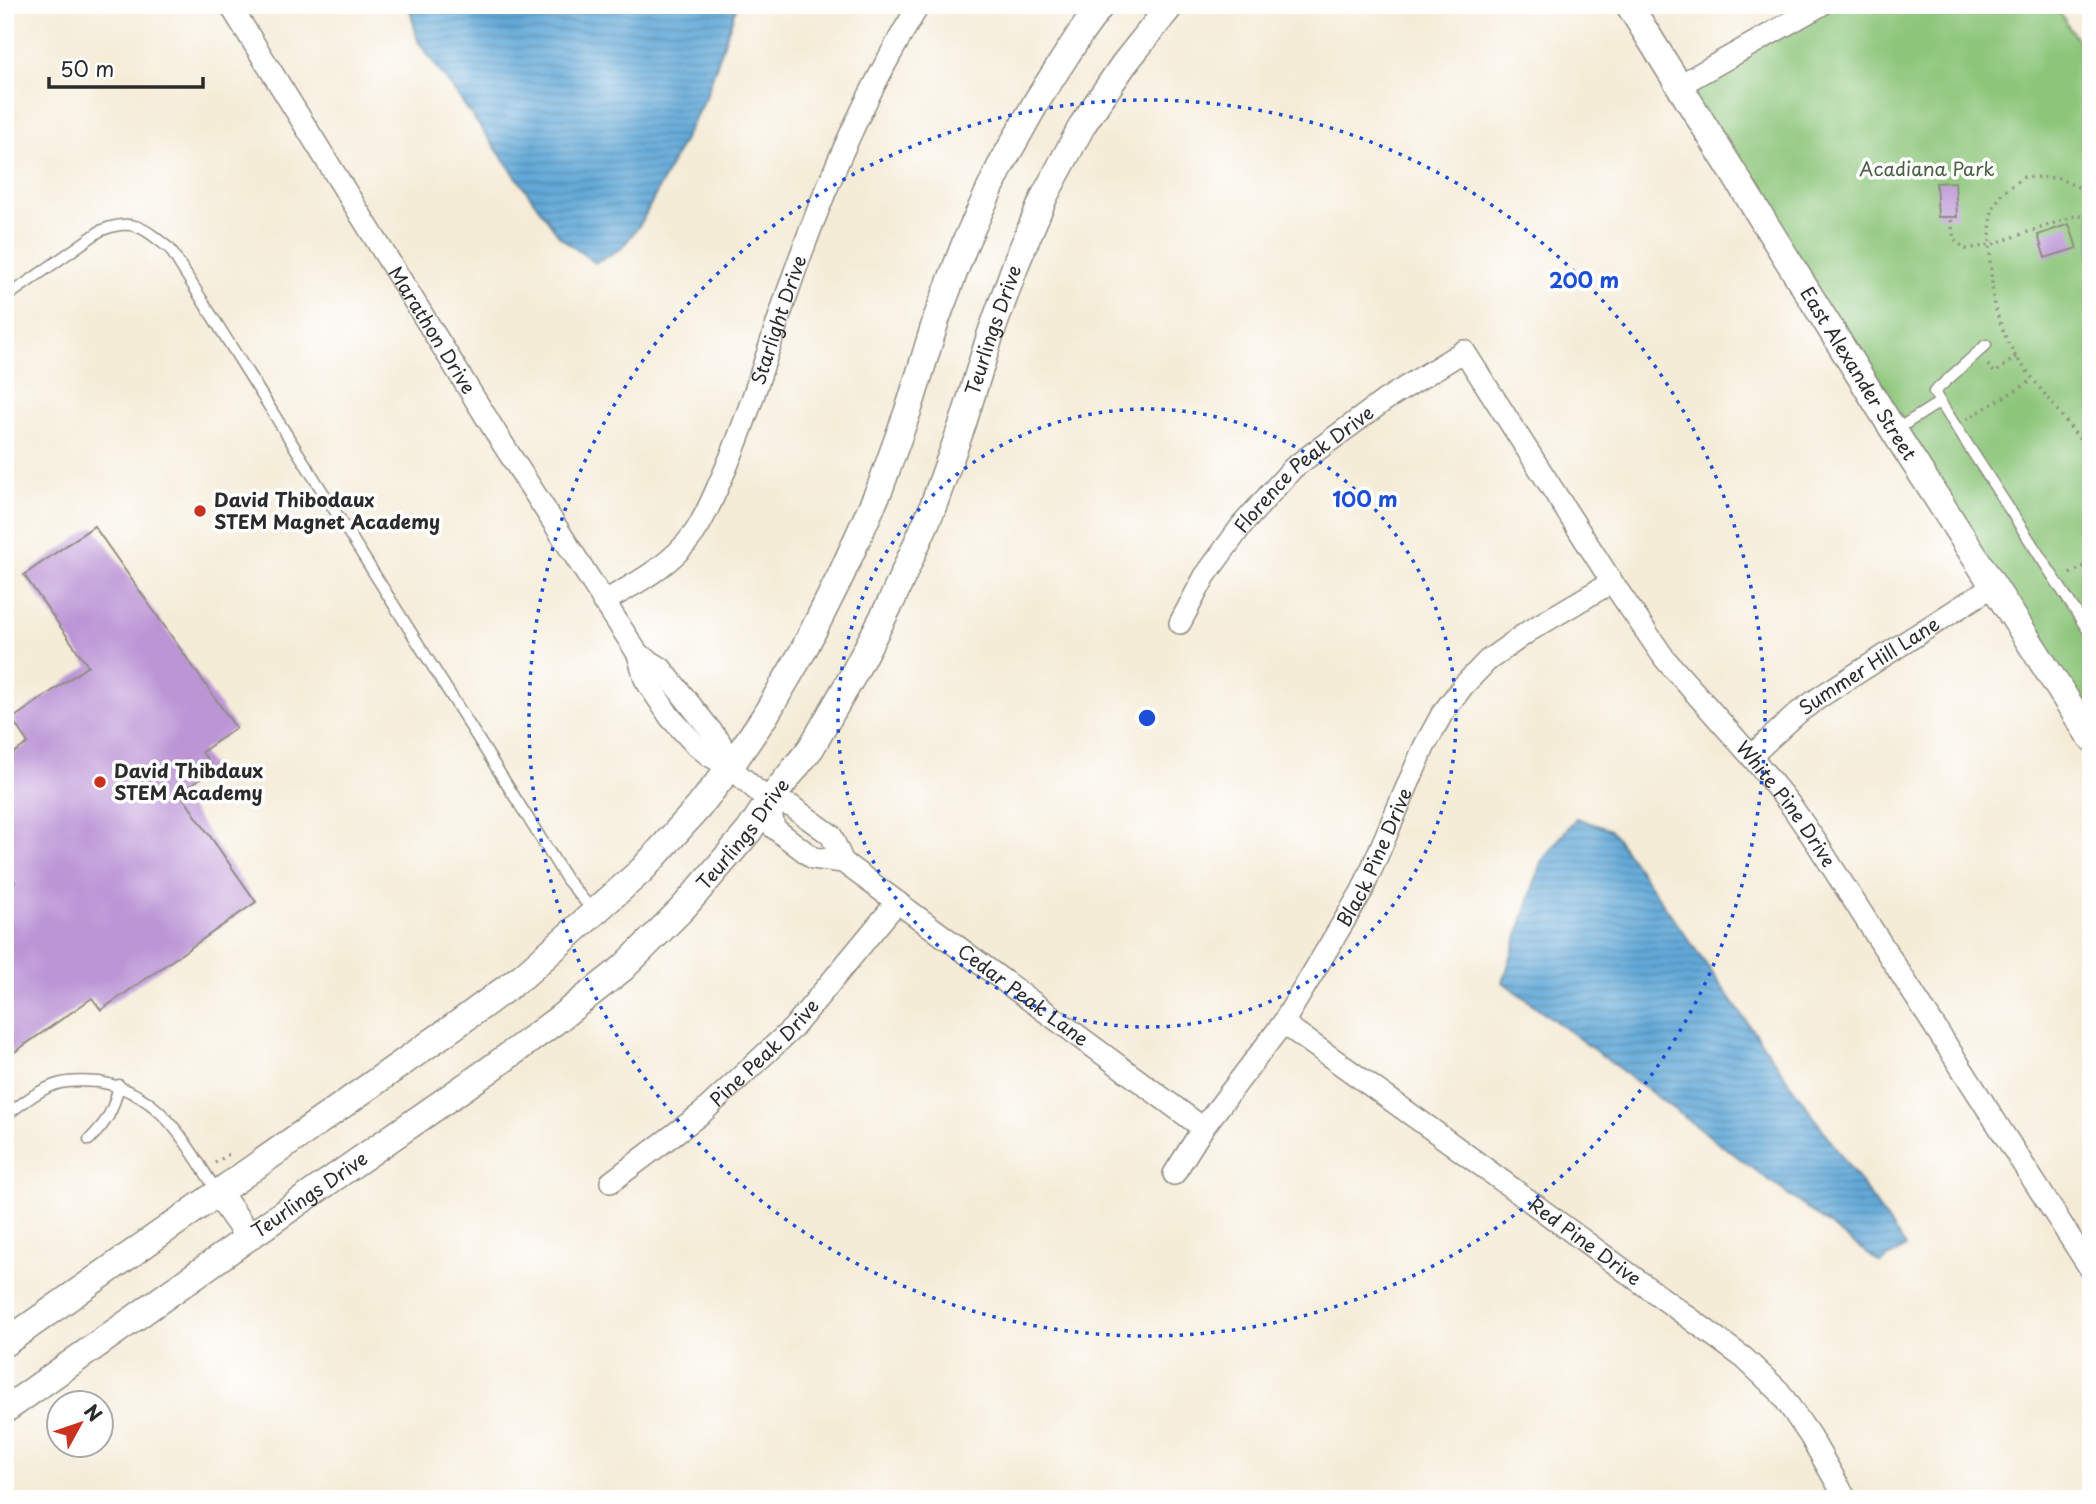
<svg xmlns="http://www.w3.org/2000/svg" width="2096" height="1504" viewBox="0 0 2096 1504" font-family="'Playpen Sans',sans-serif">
<defs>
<pattern id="water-rules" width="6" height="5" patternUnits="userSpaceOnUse" patternTransform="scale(1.75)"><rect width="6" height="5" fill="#62a9d8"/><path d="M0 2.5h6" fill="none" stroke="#518aaf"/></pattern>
</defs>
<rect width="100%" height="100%" fill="#fff"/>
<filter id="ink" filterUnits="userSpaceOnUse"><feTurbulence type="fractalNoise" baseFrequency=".0143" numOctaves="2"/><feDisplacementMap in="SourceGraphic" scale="14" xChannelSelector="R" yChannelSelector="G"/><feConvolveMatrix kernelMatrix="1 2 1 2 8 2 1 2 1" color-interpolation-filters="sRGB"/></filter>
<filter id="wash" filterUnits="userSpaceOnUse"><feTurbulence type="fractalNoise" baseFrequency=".00686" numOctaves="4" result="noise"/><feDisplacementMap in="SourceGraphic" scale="28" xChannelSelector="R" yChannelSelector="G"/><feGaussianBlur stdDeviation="1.57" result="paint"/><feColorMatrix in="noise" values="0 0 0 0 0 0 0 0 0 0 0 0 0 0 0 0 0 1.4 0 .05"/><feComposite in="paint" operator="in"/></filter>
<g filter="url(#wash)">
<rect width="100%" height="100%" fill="#f5ecd8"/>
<path fill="#8dc67a" stroke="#5c7852" stroke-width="2" d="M 1815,5 L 2055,5 L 2091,62 L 2091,734 L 1680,85 Z"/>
<g fill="url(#water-rules)" stroke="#466a82" stroke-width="2">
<path d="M 409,5 L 737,5 L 706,96 L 641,223 L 622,248 L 595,263 L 560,237 L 418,41 Z"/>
<path d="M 1576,818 L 1611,830 L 1906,1247 L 1880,1263 L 1503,982 L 1541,862 Z"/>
</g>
<g id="blocks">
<g fill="#bc95d5">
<path d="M 1955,182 L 1957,217 L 1938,217 L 1936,183 Z"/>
<path d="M 2069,224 L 2077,248 L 2045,258 L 2038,235 Z"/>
<path d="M 94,526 L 236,728 L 202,752 L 214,769 L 180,793 L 256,902 L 101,1010 L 92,998 L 13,1053 L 5,1042 L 5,889 L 15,882 L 5,868 L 5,759 L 28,743 L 12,719 L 88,666 L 24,575 Z"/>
</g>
</g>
</g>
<g filter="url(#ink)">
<use href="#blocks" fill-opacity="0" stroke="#908c82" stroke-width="2"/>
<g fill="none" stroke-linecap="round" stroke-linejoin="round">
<defs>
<g id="service">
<path d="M 5,298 L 100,231 C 133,217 144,228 170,249 L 555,861 L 567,880 L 594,912"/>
<path d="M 1940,402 L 1934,392 L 1986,345"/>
<path d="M 1894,431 L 1940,402 L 2091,635"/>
<path d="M 5,1116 C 22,1104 40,1088 61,1083 C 73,1080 87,1081 99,1082 C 163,1093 185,1143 218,1193"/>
<path d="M 89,1140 C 108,1121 113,1111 119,1085"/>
</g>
<g id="minor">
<path id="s1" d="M 230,5 L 501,441 L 638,654 L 645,679 L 670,717 L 695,744 L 710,756 L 730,767 L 769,801 L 791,806 L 831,835 L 843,862"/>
<path d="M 1680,85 L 1821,5"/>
<path id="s2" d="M 603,602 C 636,584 673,564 695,532 C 705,517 712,500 719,484 C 747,423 765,358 787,294 C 821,194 864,95 919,5"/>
<path id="s3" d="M 1180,623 L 1205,576 L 1242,525 L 1293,468 L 1385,400 L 1464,351 L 1612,582 L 1665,659 L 1751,756 L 1792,807 L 1816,842 L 2091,1270"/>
<path d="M 638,654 L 661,668 L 720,742 L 730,767"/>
<path id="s4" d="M 1751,756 L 1799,712 L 1823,695 L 1993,586"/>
<path id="s5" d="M 769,801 L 774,828 L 813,858 L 843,862 L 1203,1128"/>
<path id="s6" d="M 1283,1023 L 1434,1131 L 1744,1358 L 1779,1391 L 1810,1436 L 1846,1499"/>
<path id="s7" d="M 1174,1174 L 1203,1128 L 1283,1023 L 1362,891 L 1424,747 L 1442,714 L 1463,686 L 1487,661 L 1529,631 L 1612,582"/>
<path id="s8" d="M 611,1182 L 702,1113 L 793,1028 L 897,902"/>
</g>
<g id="tertiary">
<path id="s9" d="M 1629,5 L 1894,431 L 2091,738"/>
<path d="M 218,1193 L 249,1237"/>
<path d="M 5,1343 L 456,1025 L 523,976 L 642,870 L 698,808 L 730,767 L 765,716 L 803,651 L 841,575 L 880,488 L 910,405 L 937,317 L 966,241 L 1000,167 L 1038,99 L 1080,34 L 1101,5"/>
<path id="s10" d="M 5,1410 L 249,1237 L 489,1070 L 557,1020 L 623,968 L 683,908 L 749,831 L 769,801 L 811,748 L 852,677 L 892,600 L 932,509 L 963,423 L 990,336 L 1017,261 L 1045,195 L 1083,124 L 1124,64 L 1171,5"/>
</g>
</defs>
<use href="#service" stroke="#908c82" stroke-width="13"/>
<use href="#minor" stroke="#908c82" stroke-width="24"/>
<use href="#tertiary" stroke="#908c82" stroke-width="29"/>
<g stroke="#908c82" stroke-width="3.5" stroke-dasharray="2 5" stroke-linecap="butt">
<path d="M 2091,193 L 2058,178 L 2024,177 L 2002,193 L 1992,210 L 1990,230 L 1990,260 L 1994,306 L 2008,343 L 2016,357 L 2091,454"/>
<path d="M 1951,220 L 1954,240 L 1966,249 L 1990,245 L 2075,216 L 2084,216 L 2091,219"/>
<path d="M 2091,240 C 2086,254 2084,267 2091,281"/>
<path d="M 1988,365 L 1995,373 L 2016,357"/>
<path d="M 1967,419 L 2033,380"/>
<path d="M 2070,574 L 2091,562"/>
<path d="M 215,1163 L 232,1152"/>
</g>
<use href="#service" stroke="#fff" stroke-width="10"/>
<use href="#minor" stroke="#fff" stroke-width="21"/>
<use href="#tertiary" stroke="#fff" stroke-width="26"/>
</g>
</g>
<g fill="none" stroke="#1d4ed8" stroke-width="3.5" stroke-dasharray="3.5 7">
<circle cx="1147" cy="718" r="309"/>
<circle cx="1147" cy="718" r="618"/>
</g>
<g fill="#c8321e" stroke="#fff" stroke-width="2.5">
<circle cx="200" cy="511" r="7"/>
<circle cx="100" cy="782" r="7"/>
</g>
<g text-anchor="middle" stroke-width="7" stroke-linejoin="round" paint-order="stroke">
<g font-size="19" fill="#4d6147" stroke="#fff">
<text x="1927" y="176">Acadiana Park</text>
</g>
<g font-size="19" fill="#2b2b2b" stroke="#fff">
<text dy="7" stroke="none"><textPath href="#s2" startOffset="345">Starlight Drive</textPath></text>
<text dy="7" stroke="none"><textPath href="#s10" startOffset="1507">Teurlings Drive</textPath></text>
<text dy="7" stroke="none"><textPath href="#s1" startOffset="383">Marathon Drive</textPath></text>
<text dy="7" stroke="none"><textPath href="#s9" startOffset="434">East Alexander Street</textPath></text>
<text dy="7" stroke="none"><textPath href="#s3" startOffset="200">Florence Peak Drive</textPath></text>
<text dy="7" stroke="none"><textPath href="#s4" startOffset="149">Summer Hill Lane</textPath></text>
<text dy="7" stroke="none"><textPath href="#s3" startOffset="957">White Pine Drive</textPath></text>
<text dy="7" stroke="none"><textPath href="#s10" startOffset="940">Teurlings Drive</textPath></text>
<text dy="7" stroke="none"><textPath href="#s7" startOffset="376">Black Pine Drive</textPath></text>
<text dy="7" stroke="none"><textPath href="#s5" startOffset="331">Cedar Peak Lane</textPath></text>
<text dy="7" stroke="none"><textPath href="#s8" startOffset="201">Pine Peak Drive</textPath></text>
<text dy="7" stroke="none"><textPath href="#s10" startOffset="373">Teurlings Drive</textPath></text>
<text dy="7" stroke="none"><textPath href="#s6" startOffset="373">Red Pine Drive</textPath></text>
</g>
<g font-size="19" font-weight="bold" fill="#2b2b2b" stroke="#fff" text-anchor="start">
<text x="214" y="507">David Thibodaux<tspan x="214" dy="22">STEM Magnet Academy</tspan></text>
<text x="114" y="778">David Thibdaux<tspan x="114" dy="22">STEM Academy</tspan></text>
</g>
</g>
<circle cx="1147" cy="718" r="10" fill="#1d4ed8" stroke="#fff" stroke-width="3.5"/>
<g font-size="21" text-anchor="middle" font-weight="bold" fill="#1d4ed8" stroke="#fff" stroke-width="7" stroke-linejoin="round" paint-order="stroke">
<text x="1584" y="288">200 m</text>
<text x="1365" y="507">100 m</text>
</g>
<rect width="2096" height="1504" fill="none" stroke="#fff" stroke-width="28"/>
<g transform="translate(80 1424) rotate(50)"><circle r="33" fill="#ffffff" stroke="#aaaaaa" stroke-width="2"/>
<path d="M0-5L12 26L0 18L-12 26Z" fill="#c8321e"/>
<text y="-10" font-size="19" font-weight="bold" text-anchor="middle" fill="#2b2b2b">N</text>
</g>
<path d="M49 77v10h154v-10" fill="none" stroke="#2b2b2b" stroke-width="3.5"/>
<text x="60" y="77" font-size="21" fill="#2b2b2b" stroke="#ffffff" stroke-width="5" paint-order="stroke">50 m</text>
</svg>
